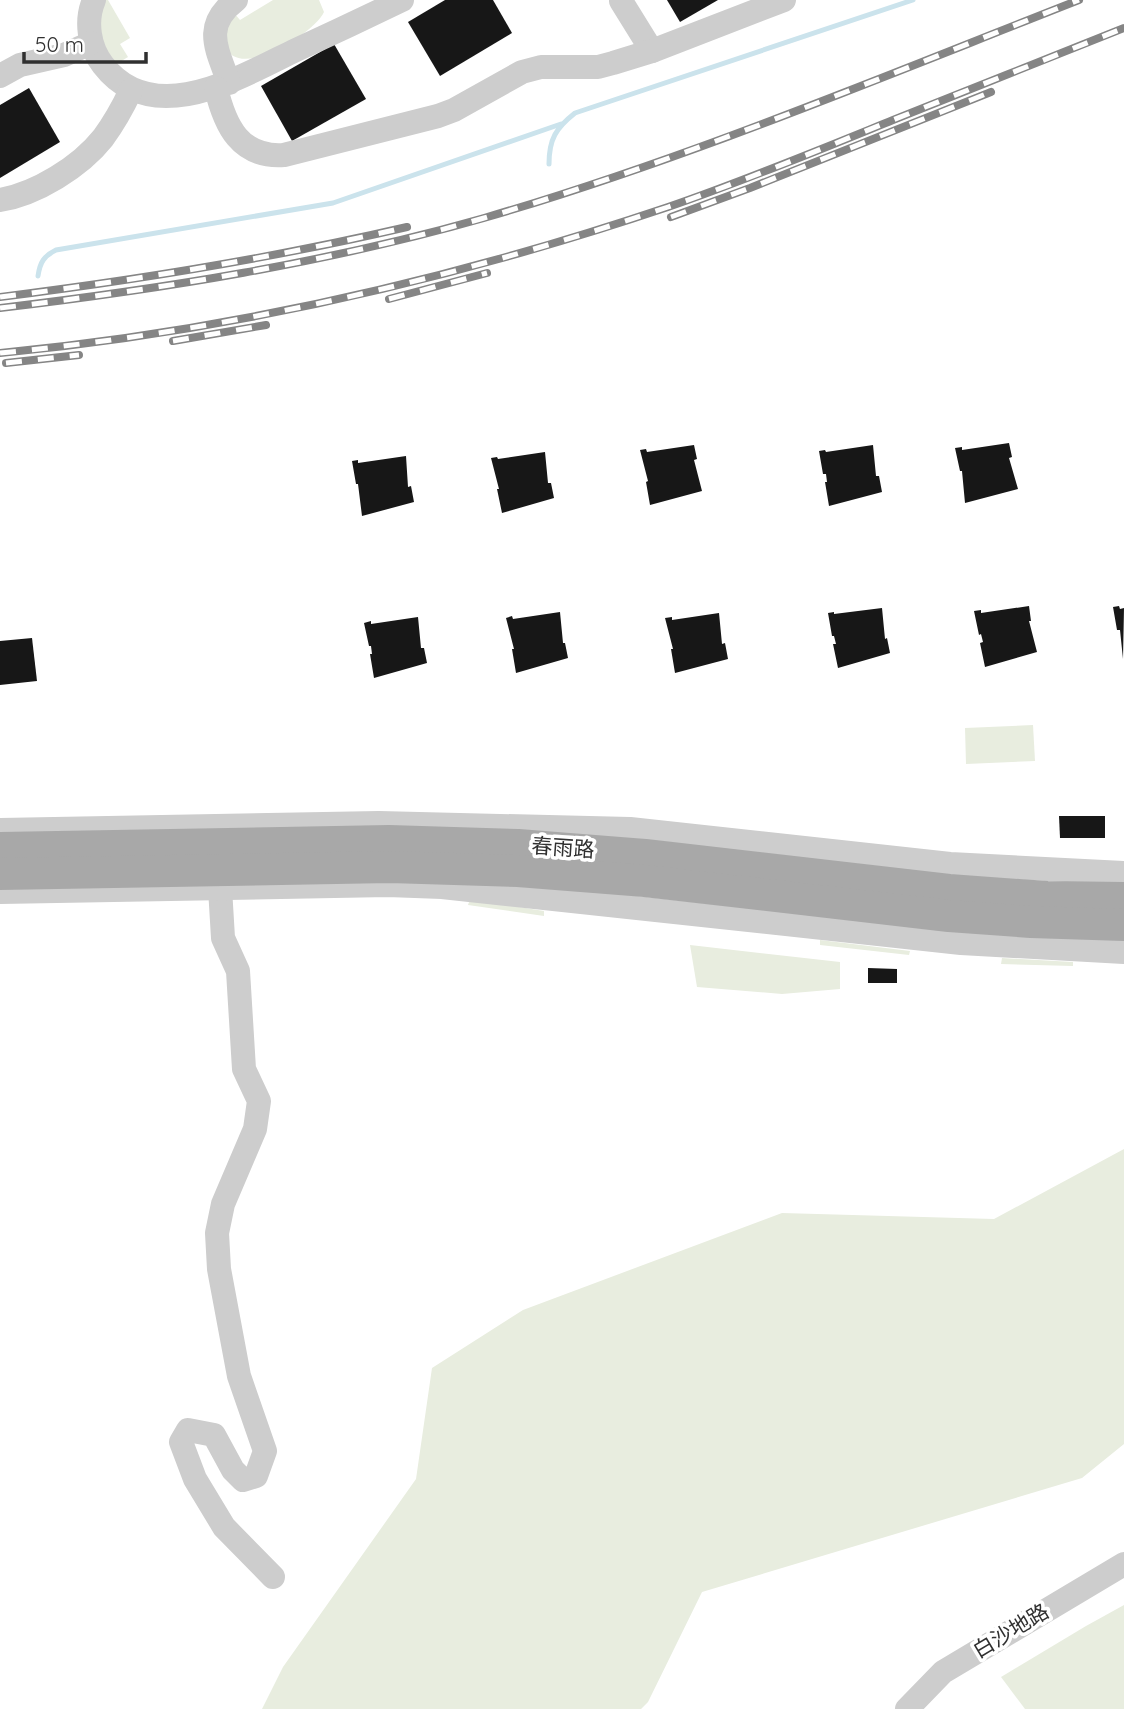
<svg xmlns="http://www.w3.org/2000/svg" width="1124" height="1709" viewBox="0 0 1124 1709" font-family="Quicksand,'Noto Sans SC',sans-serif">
<rect width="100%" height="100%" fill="#fff"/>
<g fill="#e8eddf">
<path d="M 102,0 L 108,0 L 130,38 L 120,44 L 128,57 L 113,66 L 98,28 Z"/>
<path d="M 273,0 L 319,0 L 324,12 C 315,33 237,83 225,45 C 223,38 226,25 227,18 L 234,13 L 240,20 Z"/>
<path d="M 1033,725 L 1035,761 L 966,764 L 965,728 Z"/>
<path d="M 470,899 L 544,911 L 544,916 L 468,905 Z"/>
<path d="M 820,940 L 910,951 L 909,955 L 820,945 Z"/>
<path d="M 690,945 L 840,962 L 840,989 L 782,994 L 697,987 Z"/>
<path d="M 1002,958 L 1073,962 L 1073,966 L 1001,964 Z"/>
<path d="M 1124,1149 L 1124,1444 L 1082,1478 L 702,1592 L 648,1702 L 641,1709 L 262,1709 L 283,1667 L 416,1479 L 432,1368 L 523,1310 L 782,1213 L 994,1219 Z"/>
<path d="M 1124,1605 L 1124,1709 L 1025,1709 L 1001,1677 L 1086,1626 Z"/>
</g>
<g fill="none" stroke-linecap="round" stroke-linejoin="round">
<g stroke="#cbe3ec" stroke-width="5">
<path d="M 549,164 C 549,139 556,128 575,113 L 913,0"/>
<path d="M 38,276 C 40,262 44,256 56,250 L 333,203 L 561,124"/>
</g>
</g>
<g fill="#171717">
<path d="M 445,0 L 493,0 L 512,33 L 440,76 L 408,22 Z"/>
<path d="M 667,0 L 718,0 L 680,22 Z"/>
<path d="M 334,44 L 366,99 L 292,141 L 261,86 Z"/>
<path d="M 29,88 L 60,142 L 0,178 L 0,105 Z"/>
<path d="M 1009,443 L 1012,457 L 1009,458 L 1018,489 L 965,503 L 962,471 L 960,471 L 955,448 L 962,447 L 962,450 Z"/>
<path d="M 694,445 L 697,459 L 694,460 L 702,491 L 650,505 L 646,482 L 648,481 L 640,450 L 646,449 L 647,452 Z"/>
<path d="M 873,445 L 876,476 L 879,476 L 882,492 L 829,506 L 825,482 L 827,482 L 826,474 L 823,474 L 819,451 L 825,450 L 826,452 Z"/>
<path d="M 545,452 L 548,483 L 551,483 L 554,498 L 502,513 L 497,489 L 499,489 L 491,458 L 497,457 L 498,459 Z"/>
<path d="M 406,456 L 408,487 L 411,486 L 414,502 L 362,516 L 358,484 L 356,484 L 352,461 L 358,460 L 358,463 Z"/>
<path d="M 1029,606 L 1031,621 L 1029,621 L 1037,652 L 985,667 L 980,643 L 983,642 L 981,634 L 979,635 L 974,611 L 981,610 L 981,613 Z"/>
<path d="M 1119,606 L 1120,609 L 1124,608 L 1123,659 L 1120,630 L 1117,630 L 1113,607 Z"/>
<path d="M 882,608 L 885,639 L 887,638 L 890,653 L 838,668 L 833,644 L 836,644 L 834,636 L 832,636 L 828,613 L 834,612 L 834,614 Z"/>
<path d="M 560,612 L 563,643 L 565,643 L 568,658 L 516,673 L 512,649 L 514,649 L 506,618 L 512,616 L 513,619 Z"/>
<path d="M 719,613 L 722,644 L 725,643 L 728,659 L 675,673 L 671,649 L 673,649 L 665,618 L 672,617 L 672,620 Z"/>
<path d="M 418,617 L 421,648 L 424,648 L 427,663 L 374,678 L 370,654 L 372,654 L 371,646 L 369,646 L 364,623 L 371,621 L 371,624 Z"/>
<path d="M 32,638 L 37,681 L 0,685 L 0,641 Z"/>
<path d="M 1059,816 L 1105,816 L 1105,838 L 1060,838 Z"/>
<path d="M 868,968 L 897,969 L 897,983 L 868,983 Z"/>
</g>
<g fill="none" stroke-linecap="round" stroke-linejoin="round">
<g stroke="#cdcdcd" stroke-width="24">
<path d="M 94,0 C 85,21 89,47 103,65 C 153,130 240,77 296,50 C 331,34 367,17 402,0"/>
<path d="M 621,1 L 652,51"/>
<path d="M 0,76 L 20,65 L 64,55 L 91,43"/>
<path d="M 229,83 C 217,49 202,26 236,0"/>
<path d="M 216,88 C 225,126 240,158 284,155 L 438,116 L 454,110 L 522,72 L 541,67 L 598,67 L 613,63 L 652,51 L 784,0"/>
<path d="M 0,200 C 36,194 80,167 103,138 C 114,123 123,107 131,90"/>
<path d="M 0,830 L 379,823 L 630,829 L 950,864 L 1124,873"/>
<path d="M 220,888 L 223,938 L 238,971 L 244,1069 L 259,1101 L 255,1129 L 223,1204 L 217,1233 L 219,1269 L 239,1376 L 265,1451 L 256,1476 L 243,1480 L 233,1470 L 214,1435 L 188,1430 L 181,1442 L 195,1479 L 224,1527 L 273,1577"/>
<path d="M 0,892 L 388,885 L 442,887 L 961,943 L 1124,952"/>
<path d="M 907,1709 L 943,1672 L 1124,1564"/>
</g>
<g stroke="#a8a8a8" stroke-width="32">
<path d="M 0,848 L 389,841 L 518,845 L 645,855 L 949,890 L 1047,897 L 1124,898"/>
<path d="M 0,874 L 390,867 L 518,871 L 645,881 L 949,916 L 1031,922 L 1124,925"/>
</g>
<defs>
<g id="rail">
<path d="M 671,217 L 750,188 L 991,92"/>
<path d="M 0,297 C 137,280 273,258 407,227"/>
<path d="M 389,299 L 487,273"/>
<path d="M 0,308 C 162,289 326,263 484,218 C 687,159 882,77 1079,0"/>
<path d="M 173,341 L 266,325"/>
<path d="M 0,353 C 228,331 451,280 668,207 C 744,181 819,150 893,120 C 970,89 1047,59 1124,28"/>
<path d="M 6,363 L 79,355"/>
</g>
</defs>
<use href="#rail" stroke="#858585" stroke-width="8"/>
<use href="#rail" stroke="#fff" stroke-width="5" stroke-dasharray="16" stroke-linecap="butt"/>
</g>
<g text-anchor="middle" stroke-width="7" stroke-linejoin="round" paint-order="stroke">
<g font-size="21" fill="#303030" stroke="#fff">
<text transform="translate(563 848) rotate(4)" y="7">春雨路</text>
<text transform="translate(1011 1631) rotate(-31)" y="7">白沙地路</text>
</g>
</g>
<path d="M24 52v10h122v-10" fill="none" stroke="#303030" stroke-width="3.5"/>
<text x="35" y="52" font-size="21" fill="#303030" stroke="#ffffff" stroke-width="5" paint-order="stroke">50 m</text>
</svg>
